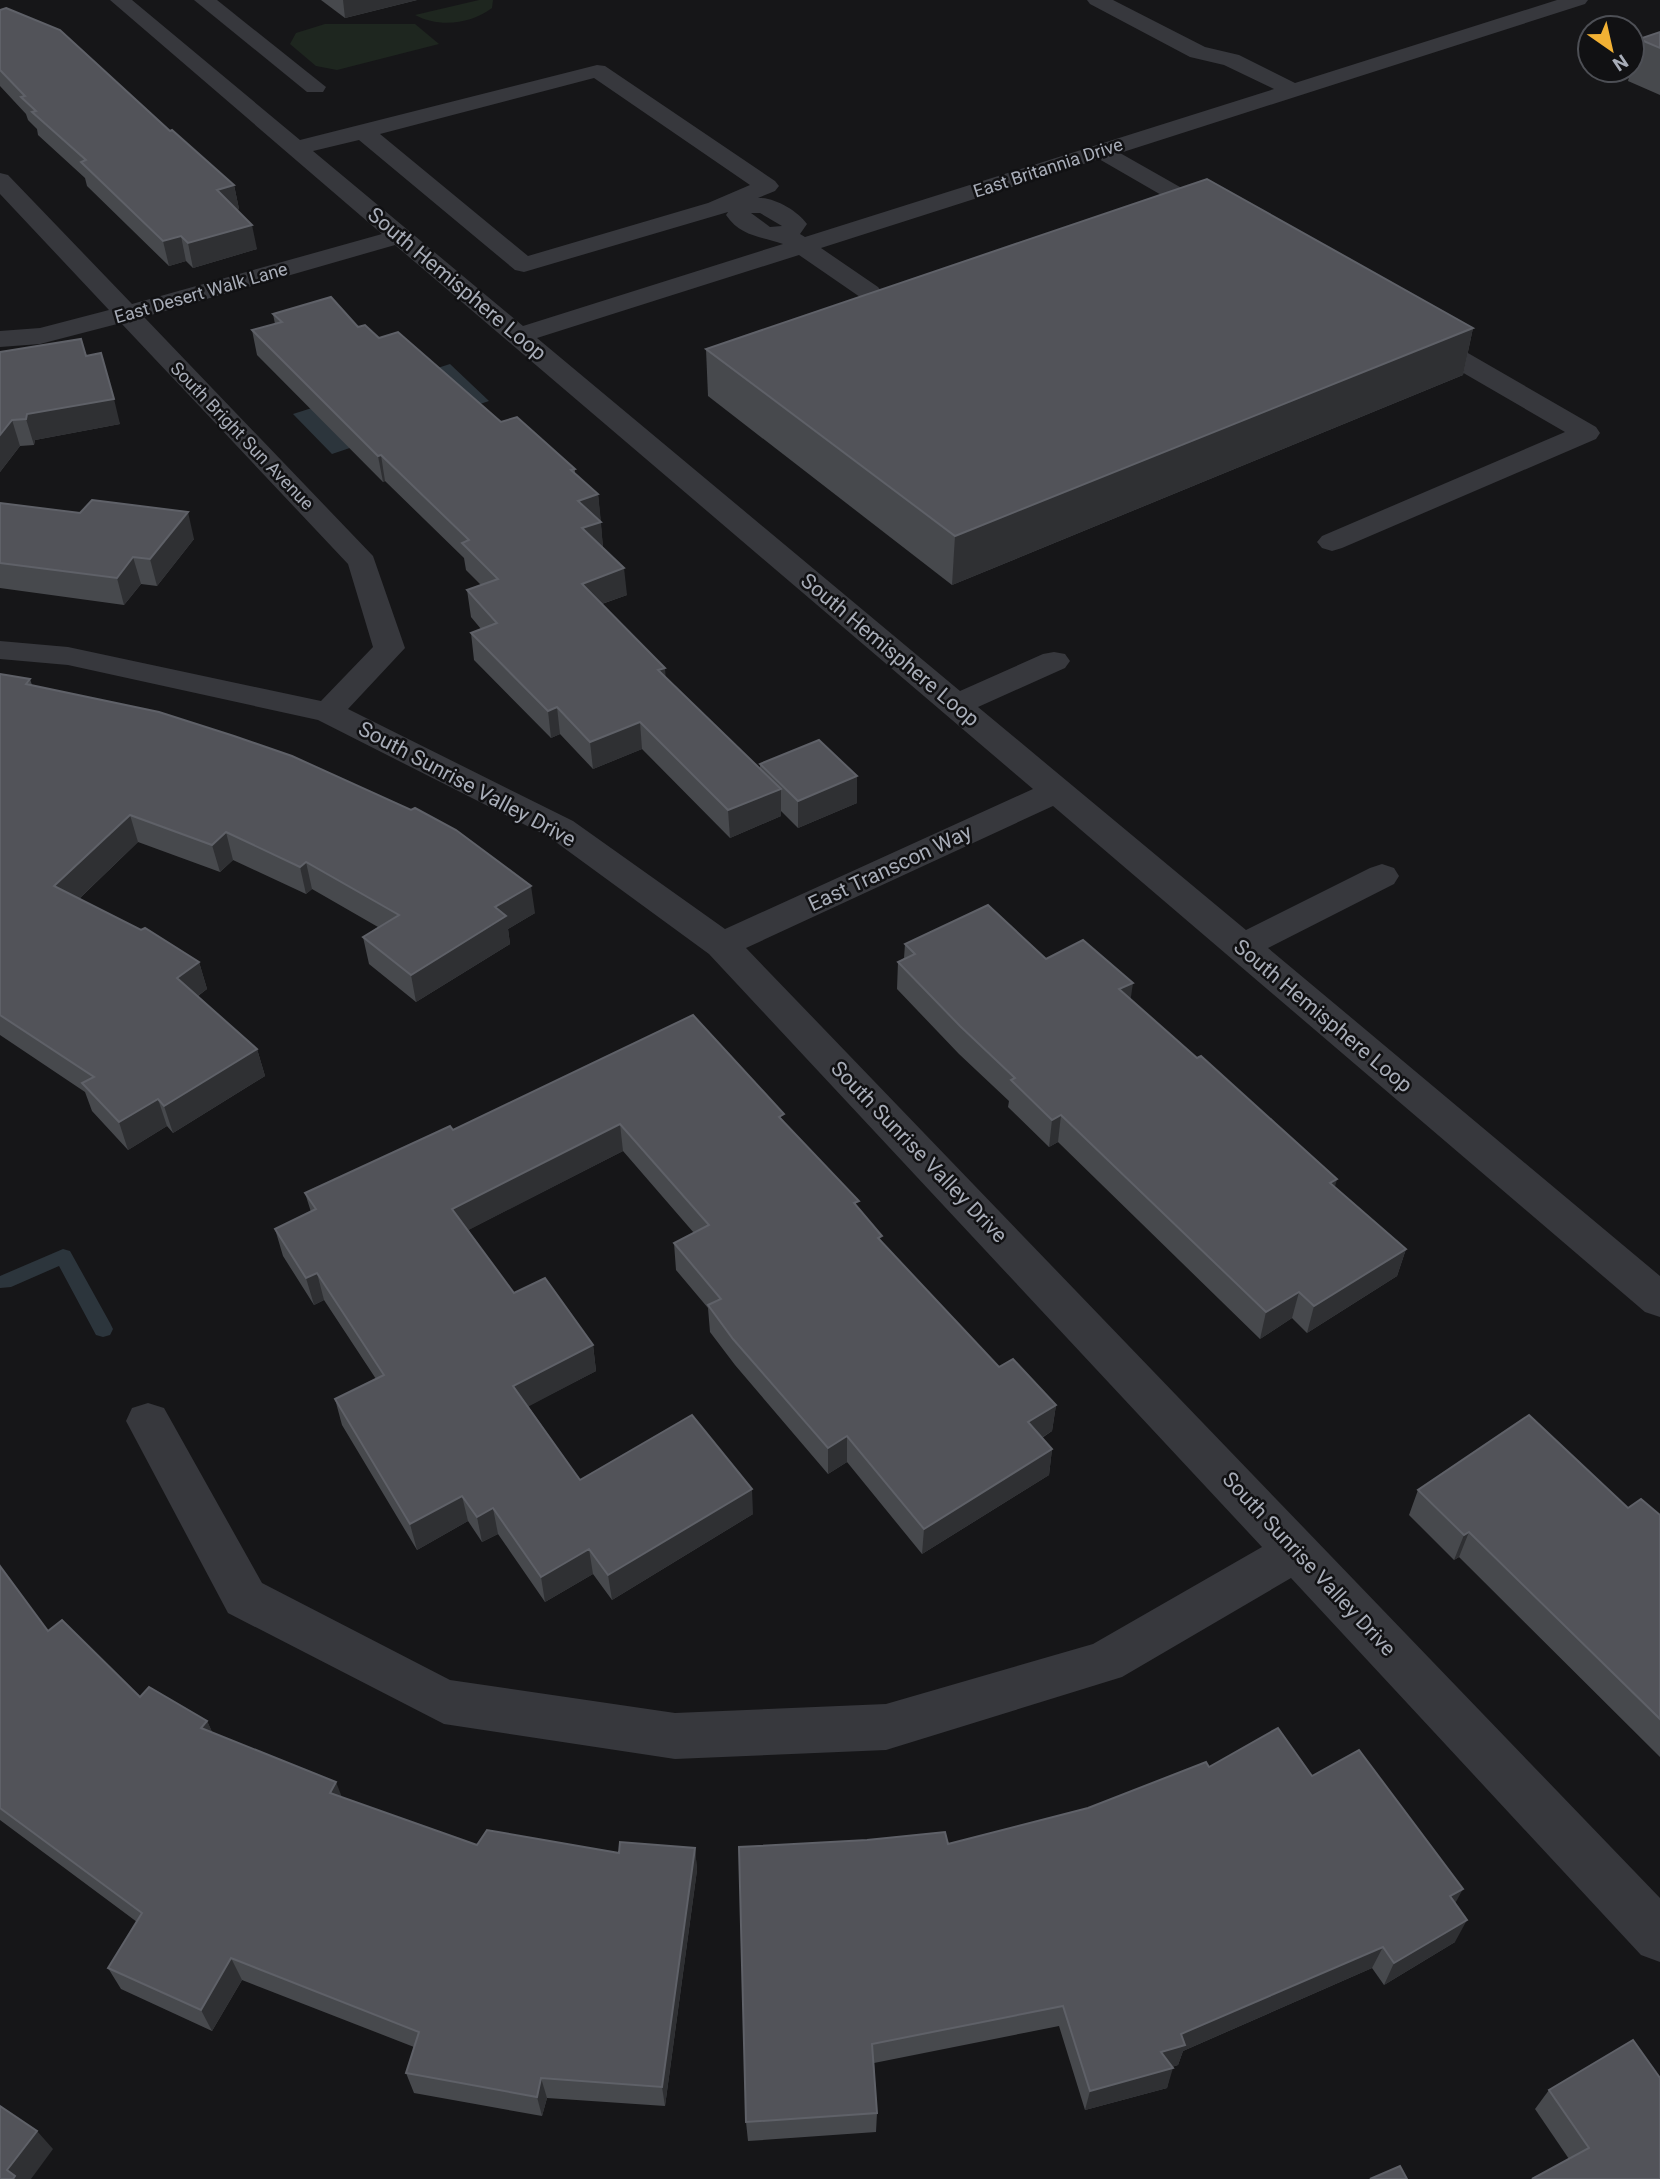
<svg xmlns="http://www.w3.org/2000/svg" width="1660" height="2179" viewBox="0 0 1660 2179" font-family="Roboto,sans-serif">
<rect width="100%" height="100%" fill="#161618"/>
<g fill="#1e261f">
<path d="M 479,0 L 493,0 L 492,8 C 471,24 439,28 415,15 Z"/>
<path d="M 325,24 L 415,24 L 439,44 L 337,70 L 316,66 L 290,44 L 296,33 Z"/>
</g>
<path fill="#2c353c" d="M 450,364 L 489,401 L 332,454 L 293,414 Z"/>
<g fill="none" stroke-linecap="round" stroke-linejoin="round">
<path fill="#2c353c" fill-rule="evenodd" d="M 63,1249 L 70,1251 L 110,1323 L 113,1329 L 110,1335 L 103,1337 L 96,1335 L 59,1266 L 11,1287 L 0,1288 L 0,1276 Z"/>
<g fill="#37383d" fill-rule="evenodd">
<path d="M 110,0 L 132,0 L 300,140 L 597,65 L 605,66 L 775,181 L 779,186 L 775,191 L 758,198 C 774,197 798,211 807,224 L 800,234 L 805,237 L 1274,89 L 1224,65 L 1190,57 L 1090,4 L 1087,0 L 1113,0 L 1205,47 L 1239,55 L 1295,83 L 1557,0 L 1588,0 L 1585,4 L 1120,153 L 1224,212 L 1228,217 L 1224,222 L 1216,224 L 1208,222 L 1099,159 L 821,248 L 878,287 L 882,292 L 878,297 L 869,300 L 860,297 L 799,255 L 537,338 L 960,691 L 1043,654 L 1054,652 L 1065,654 L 1070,661 L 1065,668 L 978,707 L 1246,930 L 1370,868 L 1382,864 L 1394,868 L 1399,876 L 1394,884 L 1268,948 L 1660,1276 L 1660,1317 L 1645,1312 L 1053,806 L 746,948 L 1660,1898 L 1660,1962 L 1641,1955 L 1291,1578 L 1122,1677 L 886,1750 L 675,1759 L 444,1724 L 228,1613 L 126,1421 L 132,1408 L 148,1403 L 164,1408 L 262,1583 L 450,1680 L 675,1713 L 886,1704 L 1093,1644 L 1262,1547 L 709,954 L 549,837 L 318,720 L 68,665 L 0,659 L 0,641 L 68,647 L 321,701 L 373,647 L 348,564 L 121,323 L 40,344 L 0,347 L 0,331 L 40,328 L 109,310 L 0,194 L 0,173 L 8,175 L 132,304 L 382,234 ZM 594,78 L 750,185 L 708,203 L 528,256 L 380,134 ZM 359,140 L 515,270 L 524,272 L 728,212 L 726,215 C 741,237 761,236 783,244 L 523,326 L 313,151 ZM 751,213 L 760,213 L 782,226 L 770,227 ZM 395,245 L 1033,789 L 725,929 L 573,821 L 348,709 L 405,648 L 373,556 L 144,317 Z"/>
<path d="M 194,0 L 217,0 L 326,87 L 323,92 L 307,92 Z"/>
<path d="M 1419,328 L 1428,330 L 1596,427 L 1600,433 L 1596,439 L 1342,548 L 1332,551 L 1322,548 L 1317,542 L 1322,536 L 1565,432 L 1410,342 L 1406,336 L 1410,330 Z"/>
</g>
</g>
<g fill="#47494d">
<path d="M 321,0 L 417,0 L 345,18 Z"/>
<path d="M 0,10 L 170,131 L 234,185 L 239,209 L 237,210 L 257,249 L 193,268 L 186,261 L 169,266 L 87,186 L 85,178 L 38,135 L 37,129 L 28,120 L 26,114 L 0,86 Z"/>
<path d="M 1660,32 L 1660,95 L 1628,81 L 1631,70 L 1632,70 L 1632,65 L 1639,39 Z"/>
<path d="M 273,314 L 358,327 L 379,338 L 501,422 L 575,469 L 575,474 L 598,494 L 603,548 L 627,595 L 602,604 L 666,678 L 760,769 L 760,764 L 857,803 L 798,828 L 781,811 L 781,816 L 730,838 L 642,749 L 593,769 L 560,734 L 551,738 L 474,660 L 471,633 L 481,629 L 471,617 L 467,590 L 481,585 L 466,570 L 464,558 L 385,481 L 383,482 L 257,355 L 252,330 L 275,324 Z"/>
<path d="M 1473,328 L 1463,375 L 952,585 L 708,396 L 706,349 Z"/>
<path d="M 0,352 L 86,356 L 120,424 L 35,440 L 34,445 L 20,446 L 0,472 Z"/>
<path d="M 0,503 L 194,539 L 157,586 L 141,584 L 124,605 L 0,588 Z"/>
<path d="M 0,674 L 30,679 L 32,685 L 535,913 L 508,929 L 510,944 L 416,1002 L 369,964 L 363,937 L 378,927 L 312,889 L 306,894 L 233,860 L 220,872 L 138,842 L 79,899 L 199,962 L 207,989 L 198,996 L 257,1049 L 265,1076 L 173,1133 L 167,1126 L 128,1150 L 92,1111 L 85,1092 L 0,1035 Z"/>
<path d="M 905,944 L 1046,959 L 1130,999 L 1335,1187 L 1406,1249 L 1397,1276 L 1307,1333 L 1292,1318 L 1260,1339 L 1058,1142 L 1049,1147 L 1008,1107 L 1009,1101 L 959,1054 L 897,989 L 898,962 L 904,958 Z"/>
<path d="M 693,1015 L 858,1208 L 882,1242 L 999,1367 L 1056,1405 L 1052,1431 L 1042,1438 L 1052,1449 L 1049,1475 L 922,1554 L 847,1462 L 828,1474 L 735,1365 L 710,1332 L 708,1308 L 676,1270 L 674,1243 L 694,1233 L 623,1151 L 468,1230 L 514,1293 L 593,1345 L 596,1371 L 528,1406 L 580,1480 L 753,1514 L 612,1600 L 593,1574 L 545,1602 L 498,1534 L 482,1542 L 468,1521 L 417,1550 L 342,1425 L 335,1399 L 376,1379 L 324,1300 L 314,1305 L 283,1256 L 275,1229 L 311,1212 L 305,1193 L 453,1130 Z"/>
<path d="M 1418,1490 L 1628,1508 L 1660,1515 L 1660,1757 L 1459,1557 L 1454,1560 L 1409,1515 Z"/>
<path d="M 0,1566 L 48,1631 L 140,1697 L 207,1721 L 212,1732 L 342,1797 L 477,1845 L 619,1853 L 695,1848 L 697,1870 L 665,2106 L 547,2098 L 542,2116 L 414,2093 L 406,2073 L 414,2047 L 242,1980 L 212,2031 L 121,1989 L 108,1968 L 137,1922 L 0,1820 Z"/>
<path d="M 1209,1767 L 1312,1776 L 1455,1904 L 1455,1942 L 1384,1985 L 1372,1968 L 1183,2051 L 1178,2065 L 1172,2067 L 1167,2088 L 1085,2110 L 1059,2026 L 874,2063 L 877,2113 L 876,2132 L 748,2141 L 746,2122 L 948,1844 L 1088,1808 Z"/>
<path d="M 1549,2090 L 1660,2179 L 1569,2159 L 1535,2109 Z"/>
</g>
<g fill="#2f3033">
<path d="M 343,0 L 417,0 L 345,18 Z"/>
<path d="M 234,185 L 239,209 L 222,214 L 217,190 Z"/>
<path d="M 252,225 L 257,249 L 193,268 L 188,243 Z"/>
<path d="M 181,236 L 186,261 L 169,266 L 163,241 Z"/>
<path d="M 1473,328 L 1463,375 L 952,585 L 955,536 Z"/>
<path d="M 114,399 L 120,424 L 35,440 L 34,445 L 26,419 L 27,414 Z"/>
<path d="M 12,420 L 20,446 L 0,472 L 0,435 Z"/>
<path d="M 381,455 L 385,481 L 383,482 L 378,456 Z"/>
<path d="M 598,494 L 601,521 L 578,501 Z"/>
<path d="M 188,512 L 194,539 L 157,586 L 150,559 Z"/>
<path d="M 601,522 L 603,548 L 582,528 Z"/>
<path d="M 133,557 L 141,584 L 124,605 L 117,578 Z"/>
<path d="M 624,568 L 627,595 L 584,610 L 582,584 Z"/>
<path d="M 665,668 L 667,695 L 658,670 Z"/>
<path d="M 557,707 L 560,734 L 551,738 L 548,711 Z"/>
<path d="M 640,722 L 642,749 L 593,769 L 590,742 Z"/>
<path d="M 857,776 L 857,803 L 798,828 L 798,801 Z"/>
<path d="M 781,789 L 781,816 L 730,838 L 728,810 Z"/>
<path d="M 130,815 L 138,842 L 63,914 L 54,886 Z"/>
<path d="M 226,832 L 233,860 L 220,872 L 212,845 Z"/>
<path d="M 306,862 L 312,889 L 306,894 L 300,867 Z"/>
<path d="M 531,886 L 535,913 L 508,929 L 510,944 L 416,1002 L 411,975 L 495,907 Z"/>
<path d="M 199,962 L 207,989 L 185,1005 L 177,978 Z"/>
<path d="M 1133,983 L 1129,1010 L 1119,989 Z"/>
<path d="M 257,1049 L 265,1076 L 173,1133 L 164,1106 Z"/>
<path d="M 158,1099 L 167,1126 L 128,1150 L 119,1122 Z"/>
<path d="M 1061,1115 L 1058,1142 L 1049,1147 L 1052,1120 Z"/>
<path d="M 620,1124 L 623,1151 L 457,1236 L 452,1209 Z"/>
<path d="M 1337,1179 L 1330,1206 L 1330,1183 Z"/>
<path d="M 1406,1249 L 1397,1276 L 1307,1333 L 1314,1306 Z"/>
<path d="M 317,1273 L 324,1300 L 314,1305 L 306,1278 Z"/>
<path d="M 1299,1292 L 1292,1318 L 1260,1339 L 1266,1312 Z"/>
<path d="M 593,1345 L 596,1371 L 518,1412 L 513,1386 Z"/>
<path d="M 1056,1405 L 1052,1431 L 1025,1448 L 1028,1422 Z"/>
<path d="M 847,1436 L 847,1462 L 828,1474 L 828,1448 Z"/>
<path d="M 1052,1449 L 1049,1475 L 922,1554 L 924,1529 Z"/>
<path d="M 752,1489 L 753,1514 L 612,1600 L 608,1575 Z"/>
<path d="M 462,1496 L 468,1521 L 417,1550 L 410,1524 Z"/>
<path d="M 493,1508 L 498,1534 L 482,1542 L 477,1517 Z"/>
<path d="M 1469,1532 L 1459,1557 L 1454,1560 L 1464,1535 Z"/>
<path d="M 589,1549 L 593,1574 L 545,1602 L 541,1577 Z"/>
<path d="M 207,1721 L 218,1744 L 201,1728 Z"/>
<path d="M 336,1782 L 345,1805 L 330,1793 Z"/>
<path d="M 695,1848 L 697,1870 L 665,2106 L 662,2087 Z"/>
<path d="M 1463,1889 L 1451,1911 L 1450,1896 Z"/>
<path d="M 1467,1920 L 1455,1942 L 1384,1985 L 1394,1963 Z"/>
<path d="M 1383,1947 L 1372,1968 L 1183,2051 L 1178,2065 L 1155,2072 L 1161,2052 L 1181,2034 Z"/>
<path d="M 231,1958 L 242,1980 L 212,2031 L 201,2010 Z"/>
<path d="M 1173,2068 L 1167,2088 L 1085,2110 L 1090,2091 Z"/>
<path d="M 541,2078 L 547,2098 L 542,2116 L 537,2097 Z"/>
<path d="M 37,2131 L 53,2149 L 31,2179 L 13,2179 L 7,2170 Z"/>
</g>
<g fill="#525359" stroke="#5f6168" stroke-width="2">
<path d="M 6,8 L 60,30 L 170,131 L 172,130 L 234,185 L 217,190 L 252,225 L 188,243 L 181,236 L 163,241 L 81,162 L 86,160 L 32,112 L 36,111 L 21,97 L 25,96 L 0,70 L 0,10 Z"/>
<path d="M 1660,32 L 1660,48 L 1639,39 Z"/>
<path d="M 1207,179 L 1473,328 L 955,536 L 706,349 Z"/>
<path d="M 331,297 L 358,327 L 365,325 L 379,338 L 398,332 L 501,422 L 517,417 L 575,469 L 571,470 L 598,494 L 578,501 L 601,522 L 582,528 L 624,568 L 582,584 L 665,668 L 658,670 L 781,789 L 728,810 L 640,722 L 590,742 L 557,707 L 548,711 L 471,633 L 497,623 L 467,590 L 498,579 L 462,543 L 469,540 L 381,455 L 378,456 L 252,330 L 282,322 L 273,314 Z"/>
<path d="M 81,339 L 86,356 L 101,353 L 114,399 L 27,414 L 26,419 L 12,420 L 0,435 L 0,352 Z"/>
<path d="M 92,500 L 188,512 L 150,559 L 133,557 L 117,578 L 0,563 L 0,503 L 80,513 Z"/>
<path d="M 0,674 L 30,679 L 26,684 L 159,712 L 234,736 L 292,756 L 411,810 L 415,808 L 456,830 L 531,886 L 495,907 L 506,916 L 411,975 L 363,937 L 399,915 L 306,862 L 300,867 L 226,832 L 212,845 L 130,815 L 54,886 L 141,930 L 145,928 L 199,962 L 177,978 L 257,1049 L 164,1106 L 158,1099 L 119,1122 L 82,1083 L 94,1077 L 0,1015 Z"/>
<path d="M 819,740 L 857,776 L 798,801 L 760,764 Z"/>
<path d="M 988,905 L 1046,959 L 1083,940 L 1133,983 L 1119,989 L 1197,1058 L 1201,1056 L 1275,1123 L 1337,1179 L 1330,1183 L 1406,1249 L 1314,1306 L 1299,1292 L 1266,1312 L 1061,1115 L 1052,1120 L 1011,1080 L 1015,1078 L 960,1026 L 898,962 L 915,954 L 905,944 Z"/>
<path d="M 693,1015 L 784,1114 L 779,1117 L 859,1201 L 854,1203 L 882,1236 L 878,1238 L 999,1367 L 1013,1359 L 1056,1405 L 1028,1422 L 1052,1449 L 924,1529 L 847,1436 L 828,1448 L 733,1339 L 708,1305 L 721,1299 L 674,1243 L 709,1225 L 620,1124 L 452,1209 L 514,1293 L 545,1278 L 593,1345 L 513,1386 L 580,1480 L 692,1415 L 752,1489 L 608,1575 L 589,1549 L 541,1577 L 493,1508 L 477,1517 L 462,1496 L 410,1524 L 335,1399 L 384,1375 L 317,1273 L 306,1278 L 275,1229 L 316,1209 L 305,1193 L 450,1126 L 453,1130 Z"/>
<path d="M 1529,1415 L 1628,1508 L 1641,1499 L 1660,1515 L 1660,1719 L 1469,1532 L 1464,1535 L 1418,1490 Z"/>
<path d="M 0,1566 L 48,1631 L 62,1620 L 140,1697 L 149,1687 L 207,1721 L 201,1728 L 336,1782 L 330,1793 L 477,1845 L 487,1830 L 619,1853 L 620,1842 L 695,1848 L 662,2087 L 541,2078 L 537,2097 L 406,2073 L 419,2032 L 231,1958 L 201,2010 L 108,1968 L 142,1913 L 0,1808 Z"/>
<path d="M 1278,1728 L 1312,1776 L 1359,1750 L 1463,1889 L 1450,1896 L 1467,1920 L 1394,1963 L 1383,1947 L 1181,2034 L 1185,2045 L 1161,2052 L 1173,2068 L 1090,2091 L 1063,2006 L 872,2044 L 877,2113 L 746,2122 L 739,1847 L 867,1840 L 945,1832 L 948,1844 L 1088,1808 L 1206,1762 L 1209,1767 Z"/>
<path d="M 1633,2040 L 1660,2078 L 1660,2179 L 1532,2179 L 1589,2148 L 1549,2090 Z"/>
<path d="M 0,2106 L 37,2131 L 7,2170 L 15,2176 L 13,2179 L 0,2179 Z"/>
<path d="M 1400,2166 L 1407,2179 L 1370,2179 Z"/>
</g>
<g text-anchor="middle" stroke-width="5" stroke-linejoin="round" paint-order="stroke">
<g font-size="18" fill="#a8adb8" stroke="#111113">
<text transform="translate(1048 168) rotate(-18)" y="6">East Britannia Drive</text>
<text transform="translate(201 293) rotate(-16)" y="6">East Desert Walk Lane</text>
<text transform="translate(242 436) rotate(46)" y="6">South Bright Sun Avenue</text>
</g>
<g font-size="21" fill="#a8adb8" stroke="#111113">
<text transform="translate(457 284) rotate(40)" y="7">South Hemisphere Loop</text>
<text transform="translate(890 650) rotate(40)" y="7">South Hemisphere Loop</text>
<text transform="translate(467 784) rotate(28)" y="7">South Sunrise Valley Drive</text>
<text transform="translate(890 868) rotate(-25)" y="7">East Transcon Way</text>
<text transform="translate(1323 1016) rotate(40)" y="7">South Hemisphere Loop</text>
<text transform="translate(919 1152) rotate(46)" y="7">South Sunrise Valley Drive</text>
<text transform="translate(1309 1564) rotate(47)" y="7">South Sunrise Valley Drive</text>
</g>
</g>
<g transform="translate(1611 49) rotate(146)"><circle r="33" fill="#111113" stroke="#4d4f55" stroke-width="2"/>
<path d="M0-5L12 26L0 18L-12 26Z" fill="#f2b134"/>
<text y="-10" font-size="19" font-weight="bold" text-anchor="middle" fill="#a8adb8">N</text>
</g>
</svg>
